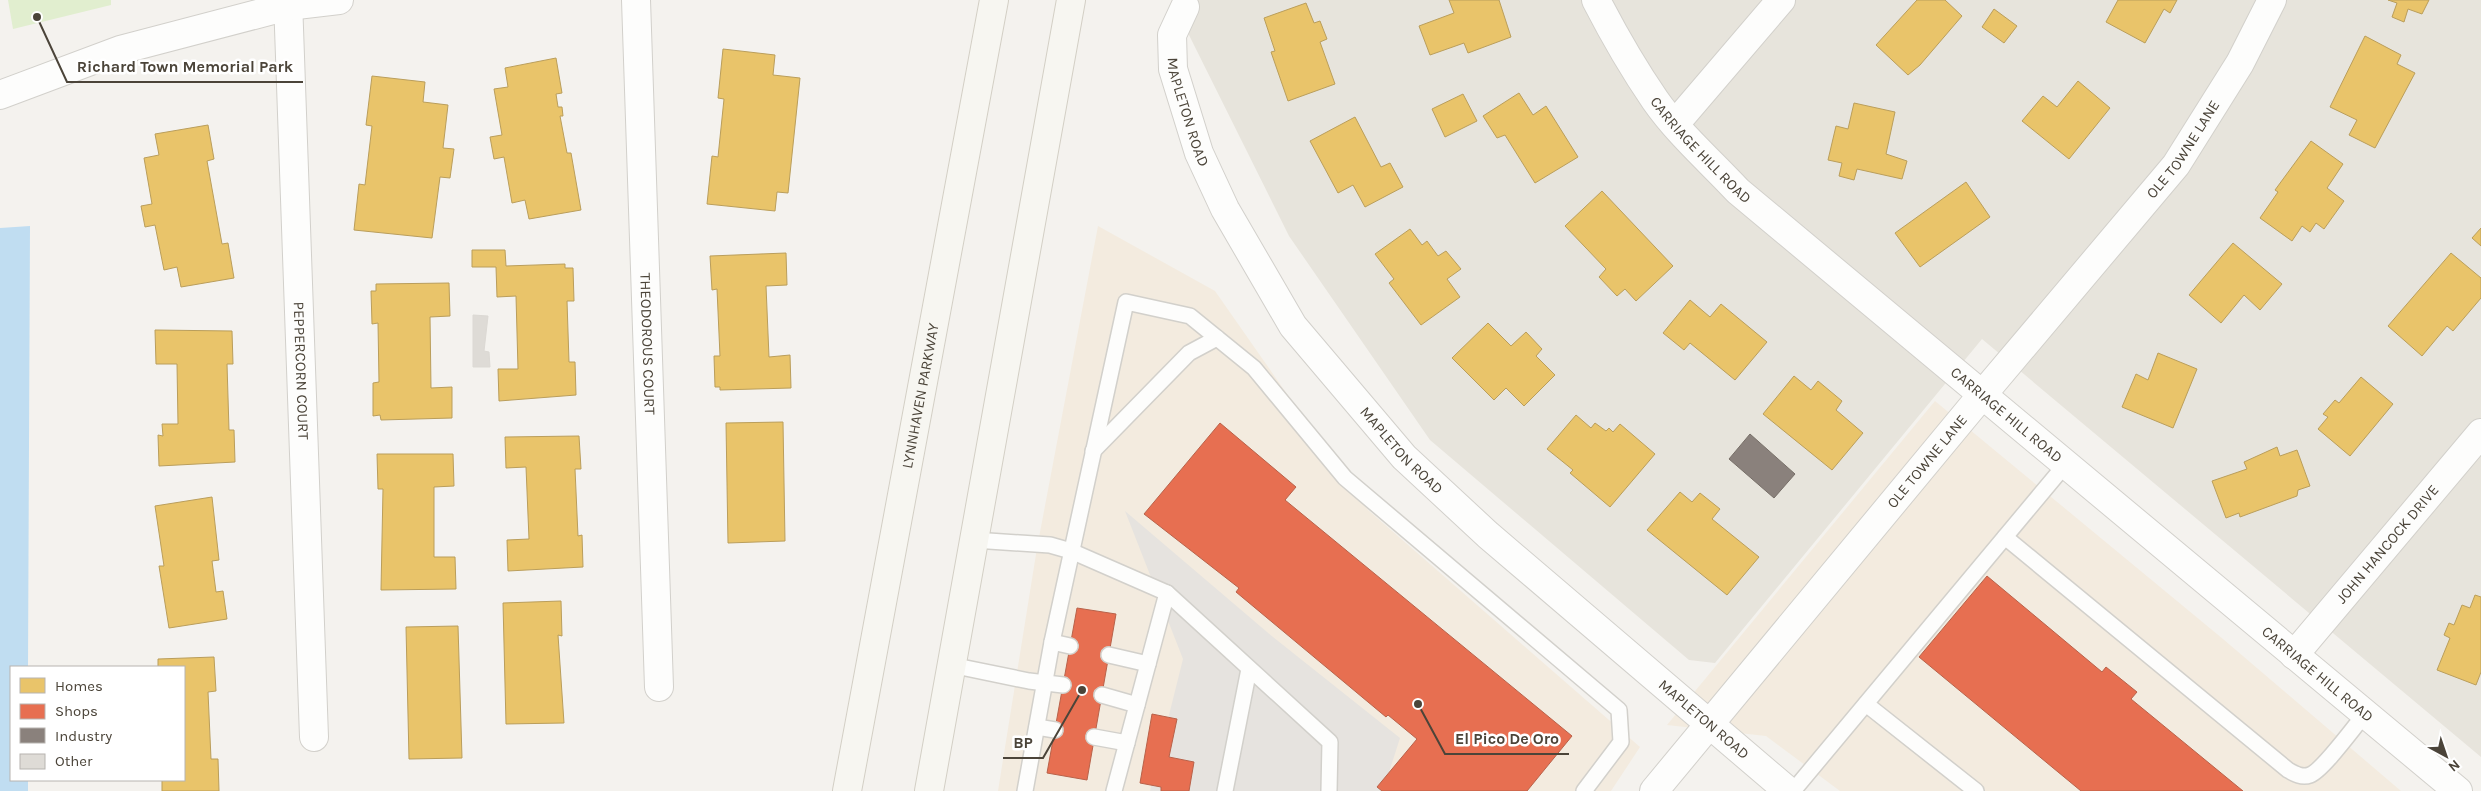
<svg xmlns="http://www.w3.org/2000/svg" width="2481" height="791" viewBox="0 0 2481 791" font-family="Karla,sans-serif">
<rect width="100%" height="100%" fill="#f4f2ee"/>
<path fill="#e7e4dc" d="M 1187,0 L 2481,0 L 2481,757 L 1982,339 L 1715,663 L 1689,660 L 1430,440 L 1289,236 L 1187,31 Z"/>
<g fill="#f3ebdf">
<path d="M 1098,226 L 1215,291 L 1368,510 L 1640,747 L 1611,791 L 998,791 L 1037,548 Z"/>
<path d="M 1935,401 L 2223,639 L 2401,791 L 1840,791 L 1766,736 L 1667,725 Z"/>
</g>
<path fill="#e1eecf" d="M 8,0 L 111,0 L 111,5 L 13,29 Z"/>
<path fill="#e6e3df" d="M 1125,511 L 1273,637 L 1400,738 L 1383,791 L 1150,791 L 1183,659 Z"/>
<path fill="#c0ddf1" d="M 30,226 L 28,667 L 11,667 L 11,780 L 28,780 L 28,791 L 0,791 L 0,228 Z"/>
<g fill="#e9c46a" stroke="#ba9e5b">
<path d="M 1449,0 L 1499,0 L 1511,37 L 1468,53 L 1464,43 L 1430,55 L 1419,26 L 1454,13 Z"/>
<path d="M 1917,0 L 1945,0 L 1962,16 L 1920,65 L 1908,75 L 1876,45 Z"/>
<path d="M 2118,0 L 2177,0 L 2170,13 L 2164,9 L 2145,43 L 2106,22 Z"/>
<path d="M 2388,0 L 2429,0 L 2422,14 L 2408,9 L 2404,22 L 2392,17 L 2397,3 Z"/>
<path d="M 1306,3 L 1314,23 L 1320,21 L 1327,39 L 1320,42 L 1335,84 L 1288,101 L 1271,52 L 1275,51 L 1264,18 Z"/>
<path d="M 1994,9 L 2017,26 L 2004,43 L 1982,27 Z"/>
<path d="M 2365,36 L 2401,55 L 2397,64 L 2415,73 L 2375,148 L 2349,135 L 2357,120 L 2330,107 Z"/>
<path d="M 723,49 L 775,55 L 773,75 L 800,78 L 788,193 L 777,192 L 775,211 L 707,204 L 712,156 L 718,157 L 724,99 L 718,98 Z"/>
<path d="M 556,58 L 562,93 L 556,94 L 558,107 L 562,107 L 563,116 L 560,116 L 567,153 L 571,153 L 581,210 L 529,219 L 525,200 L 512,203 L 504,157 L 494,159 L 490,137 L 502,135 L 494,89 L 508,87 L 505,68 Z"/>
<path d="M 372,76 L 425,82 L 423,102 L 448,105 L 443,148 L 454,149 L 450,178 L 440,177 L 432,238 L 354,230 L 359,184 L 365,185 L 372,126 L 366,125 Z"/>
<path d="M 2078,81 L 2110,108 L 2069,159 L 2022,121 L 2043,96 L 2057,107 Z"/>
<path d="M 1519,93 L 1533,115 L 1546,106 L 1578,157 L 1535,183 L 1505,135 L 1497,138 L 1483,116 Z"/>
<path d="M 1463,94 L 1477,121 L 1445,137 L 1432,109 Z"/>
<path d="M 1854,103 L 1895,112 L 1886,154 L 1907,161 L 1902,179 L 1857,169 L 1854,180 L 1839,176 L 1842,163 L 1828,160 L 1836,126 L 1848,129 Z"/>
<path d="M 1355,117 L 1381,167 L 1390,163 L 1403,187 L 1365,207 L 1353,185 L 1338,193 L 1310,141 Z"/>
<path d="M 208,125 L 214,159 L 207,161 L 222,244 L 228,243 L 234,278 L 181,287 L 177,267 L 164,270 L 155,225 L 145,227 L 141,206 L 152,204 L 144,158 L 159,155 L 155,134 Z"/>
<path d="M 2311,141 L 2343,164 L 2327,188 L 2344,201 L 2324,229 L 2316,223 L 2310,232 L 2302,226 L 2292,241 L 2260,218 L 2278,192 L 2275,190 Z"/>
<path d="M 1966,182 L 1990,217 L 1920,267 L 1895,233 Z"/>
<path d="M 1602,191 L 1673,266 L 1636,301 L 1625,289 L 1617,296 L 1599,277 L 1606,269 L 1565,226 Z"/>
<path d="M 2481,228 L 2481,246 L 2472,238 Z"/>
<path d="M 1410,229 L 1422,245 L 1427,241 L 1438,256 L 1446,251 L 1461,269 L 1447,279 L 1460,297 L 1421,325 L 1389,283 L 1394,279 L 1375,254 Z"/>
<path d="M 2233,243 L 2282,284 L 2260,310 L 2244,295 L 2221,323 L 2189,295 Z"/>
<path d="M 472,250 L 505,250 L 506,266 L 565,264 L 565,268 L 573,268 L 574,301 L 567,301 L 569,362 L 575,362 L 576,395 L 499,401 L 498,369 L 518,369 L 516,296 L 497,297 L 496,267 L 472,267 Z"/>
<path d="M 786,253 L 787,285 L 766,286 L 769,357 L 790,355 L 791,388 L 720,390 L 720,387 L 715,387 L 714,356 L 720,356 L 717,289 L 712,290 L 710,256 Z"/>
<path d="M 2451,253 L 2481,278 L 2481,298 L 2453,331 L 2447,326 L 2422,356 L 2388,326 Z"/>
<path d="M 449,283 L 450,316 L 430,317 L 431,388 L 452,387 L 452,418 L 381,420 L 380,415 L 373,416 L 373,383 L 379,382 L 378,323 L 372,324 L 371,291 L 376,291 L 376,284 Z"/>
<path d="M 1690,300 L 1710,317 L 1721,304 L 1767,342 L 1735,380 L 1690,343 L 1684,350 L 1663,333 Z"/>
<path d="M 1488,323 L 1511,346 L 1526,332 L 1542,349 L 1536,356 L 1555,375 L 1524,406 L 1506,388 L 1494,400 L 1452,358 Z"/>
<path d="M 155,330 L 232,331 L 233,364 L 227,364 L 229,430 L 234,430 L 235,462 L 159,466 L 158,435 L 163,436 L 162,424 L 178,424 L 177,364 L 156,364 Z"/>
<path d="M 2158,353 L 2197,369 L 2173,428 L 2122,407 L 2136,374 L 2148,380 Z"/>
<path d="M 1794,376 L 1811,390 L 1818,381 L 1842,401 L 1836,410 L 1863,433 L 1832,470 L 1763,414 Z"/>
<path d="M 2361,377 L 2393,404 L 2350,456 L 2318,429 L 2328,417 L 2323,414 L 2335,400 L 2339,403 Z"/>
<path d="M 1576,415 L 1591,428 L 1595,423 L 1606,431 L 1609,428 L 1613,432 L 1620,424 L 1655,454 L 1610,507 L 1570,473 L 1573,470 L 1547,449 Z"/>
<path d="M 783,422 L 785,541 L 728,543 L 726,423 Z"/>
<path d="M 579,436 L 581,469 L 575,469 L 578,536 L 582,535 L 583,567 L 508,571 L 507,540 L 529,539 L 526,467 L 506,468 L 505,437 Z"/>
<path d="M 2277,447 L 2280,456 L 2297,450 L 2310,486 L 2298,490 L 2297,496 L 2240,517 L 2239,513 L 2226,518 L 2212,481 L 2247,469 L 2244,462 Z"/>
<path d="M 377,454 L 453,454 L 454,486 L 434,487 L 434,557 L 455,557 L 456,589 L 381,590 L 383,489 L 378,489 Z"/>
<path d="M 1680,492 L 1692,502 L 1700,493 L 1720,509 L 1712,519 L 1759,557 L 1727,595 L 1647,530 Z"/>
<path d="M 212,497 L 219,560 L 212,561 L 216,592 L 223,591 L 227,619 L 169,628 L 159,566 L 164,566 L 155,506 Z"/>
<path d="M 2475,595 L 2481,597 L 2481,672 L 2476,685 L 2437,670 L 2450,638 L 2444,635 L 2449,623 L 2454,625 L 2462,605 L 2470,608 Z"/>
<path d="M 561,601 L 562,636 L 558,635 L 564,723 L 506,724 L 503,603 Z"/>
<path d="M 458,626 L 462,758 L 409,759 L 406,627 Z"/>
<path d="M 214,657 L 216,691 L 208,692 L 211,759 L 218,759 L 219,791 L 162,791 L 162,780 L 184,780 L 184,667 L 158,667 L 158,659 Z"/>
</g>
<g fill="#e76f51" stroke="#b8624a">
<path d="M 1220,423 L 1296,487 L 1285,500 L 1572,736 L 1527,791 L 1382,791 L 1377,787 L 1417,739 L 1388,715 L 1386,717 L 1236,592 L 1239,588 L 1144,514 Z"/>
<path d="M 1987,576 L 2102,672 L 2106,667 L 2137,692 L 2131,699 L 2243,791 L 2081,791 L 1919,657 Z"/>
<path d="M 1077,608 L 1116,614 L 1087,780 L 1047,773 Z"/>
<path d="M 1152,714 L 1177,719 L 1169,757 L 1194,762 L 1189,791 L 1161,791 L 1161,787 L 1140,783 Z"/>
</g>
<path fill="#8a817c" stroke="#776f68" d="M 1750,434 L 1795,474 L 1774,498 L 1729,459 Z"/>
<path fill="#dedbd6" stroke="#dcd9d4" d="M 473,315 L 488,316 L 484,351 L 489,352 L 490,367 L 473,367 Z"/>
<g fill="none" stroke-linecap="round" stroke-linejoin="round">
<defs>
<g id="service">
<path d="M 1093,451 L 1189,353 L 1217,338"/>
<path d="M 2005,537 L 2288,770 C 2295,774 2302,778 2310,775 C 2323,770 2354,727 2365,714"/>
<path d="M 974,540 L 1050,545 L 1071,551 L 1167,593 L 1330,742 L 1329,791"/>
<path d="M 1052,642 L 1070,646"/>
<path d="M 1109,655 L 1148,664"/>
<path d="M 951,665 L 1029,681 L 1063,685"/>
<path d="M 1102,695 L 1137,705"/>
<path d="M 1866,704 L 1976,791"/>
<path d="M 1037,727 L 1055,730"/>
<path d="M 1094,737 L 1127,743"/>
<path d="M 1025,791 L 1052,642 L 1126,302 L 1190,316 L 1254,368 L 1345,478 L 1619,710 L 1621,742 L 1584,791"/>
<path d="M 1114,791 L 1167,593"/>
<path d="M 1225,791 L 1249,669"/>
<path d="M 1793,791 L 2065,465"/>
</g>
<g id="minor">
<path id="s1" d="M 288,0 L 314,737"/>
<path id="s2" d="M 636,0 L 659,687"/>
<path id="s3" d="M 1596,0 C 1614,35 1633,68 1655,100 C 1678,133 1710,161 1738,191 L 2458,791"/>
<path id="s4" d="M 1185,7 L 1172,35 L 1173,69 L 1199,153 L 1225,209 L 1293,326 L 1404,457 L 1488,535 L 1788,791"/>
<path d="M 0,95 L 120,50 L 288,6 L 339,0"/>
<path d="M 1675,124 L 1781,0"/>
<path id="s5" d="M 2294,655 L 2481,433"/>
<path id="s6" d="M 1654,791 L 1982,395 L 2176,165 L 2240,63 L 2272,0"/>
</g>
<g id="secondary">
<path id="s7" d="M 847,791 L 994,0"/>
<path d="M 929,791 L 1071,0"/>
</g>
</defs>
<use href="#service" stroke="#d2d0cb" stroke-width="18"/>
<use href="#minor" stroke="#d2d0cb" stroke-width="30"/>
<use href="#secondary" stroke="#d3cfc5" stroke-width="30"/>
<use href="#service" stroke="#fdfdfc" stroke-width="15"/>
<use href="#minor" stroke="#fdfdfc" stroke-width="28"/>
<use href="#secondary" stroke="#f7f6f1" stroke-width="28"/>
</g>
<g text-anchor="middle" stroke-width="5" stroke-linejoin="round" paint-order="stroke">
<g font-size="15" fill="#4b4439" stroke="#fff">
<text dy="5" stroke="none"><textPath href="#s4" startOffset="110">MAPLETON ROAD</textPath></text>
<text dy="5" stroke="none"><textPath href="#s3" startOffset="184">CARRIAGE HILL ROAD</textPath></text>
<text dy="5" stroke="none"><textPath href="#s6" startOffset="832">OLE TOWNE LANE</textPath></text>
<text dy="5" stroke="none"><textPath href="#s2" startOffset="344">THEODOROUS COURT</textPath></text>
<text dy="5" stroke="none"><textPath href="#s1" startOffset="371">PEPPERCORN COURT</textPath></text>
<text dy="5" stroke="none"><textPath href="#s7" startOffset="402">LYNNHAVEN PARKWAY</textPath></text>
<text dy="5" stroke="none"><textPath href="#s3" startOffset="589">CARRIAGE HILL ROAD</textPath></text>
<text dy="5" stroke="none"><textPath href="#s4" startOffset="515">MAPLETON ROAD</textPath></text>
<text dy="5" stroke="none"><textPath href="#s6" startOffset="428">OLE TOWNE LANE</textPath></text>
<text dy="5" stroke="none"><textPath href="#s5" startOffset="145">JOHN HANCOCK DRIVE</textPath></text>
<text dy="5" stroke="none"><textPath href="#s3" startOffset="994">CARRIAGE HILL ROAD</textPath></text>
<text dy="5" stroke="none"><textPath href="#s4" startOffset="920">MAPLETON ROAD</textPath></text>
</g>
</g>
<path fill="none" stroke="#4b4439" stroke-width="2" d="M37 17L67 82H303M1418 704L1445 754H1569M1082 690L1043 758H1003"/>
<g fill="#4b4439" stroke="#fff" stroke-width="2">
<circle cx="37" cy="17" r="5"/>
<circle cx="1418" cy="704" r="5"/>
<circle cx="1082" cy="690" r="5"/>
</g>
<g font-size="16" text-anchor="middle" font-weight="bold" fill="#4b4439" stroke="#fff" stroke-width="5" stroke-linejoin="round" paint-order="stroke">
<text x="185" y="72">Richard Town Memorial Park</text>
<text x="1507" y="744">El Pico De Oro</text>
<text x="1023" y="748">BP</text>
</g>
<rect x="10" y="666" width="175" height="115" fill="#ffffff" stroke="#b7b4b0"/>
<rect x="20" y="678" width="25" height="15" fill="#e9c46a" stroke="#b7b4b0"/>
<text x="55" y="691" font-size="15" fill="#4b4439">Homes</text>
<rect x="20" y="704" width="25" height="15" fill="#e76f51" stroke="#b7b4b0"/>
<text x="55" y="716" font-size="15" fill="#4b4439">Shops</text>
<rect x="20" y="728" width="25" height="15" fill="#8a817c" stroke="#b7b4b0"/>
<text x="55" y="741" font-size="15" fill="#4b4439">Industry</text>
<rect x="20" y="754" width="25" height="15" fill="#dedbd6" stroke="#b7b4b0"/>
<text x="55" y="766" font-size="15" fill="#4b4439">Other</text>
<g transform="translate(2446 756) rotate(140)" stroke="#ffffff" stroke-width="4" paint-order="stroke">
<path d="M0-4L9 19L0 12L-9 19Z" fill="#4b4439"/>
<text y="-8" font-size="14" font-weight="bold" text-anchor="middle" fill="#4b4439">N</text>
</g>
</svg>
